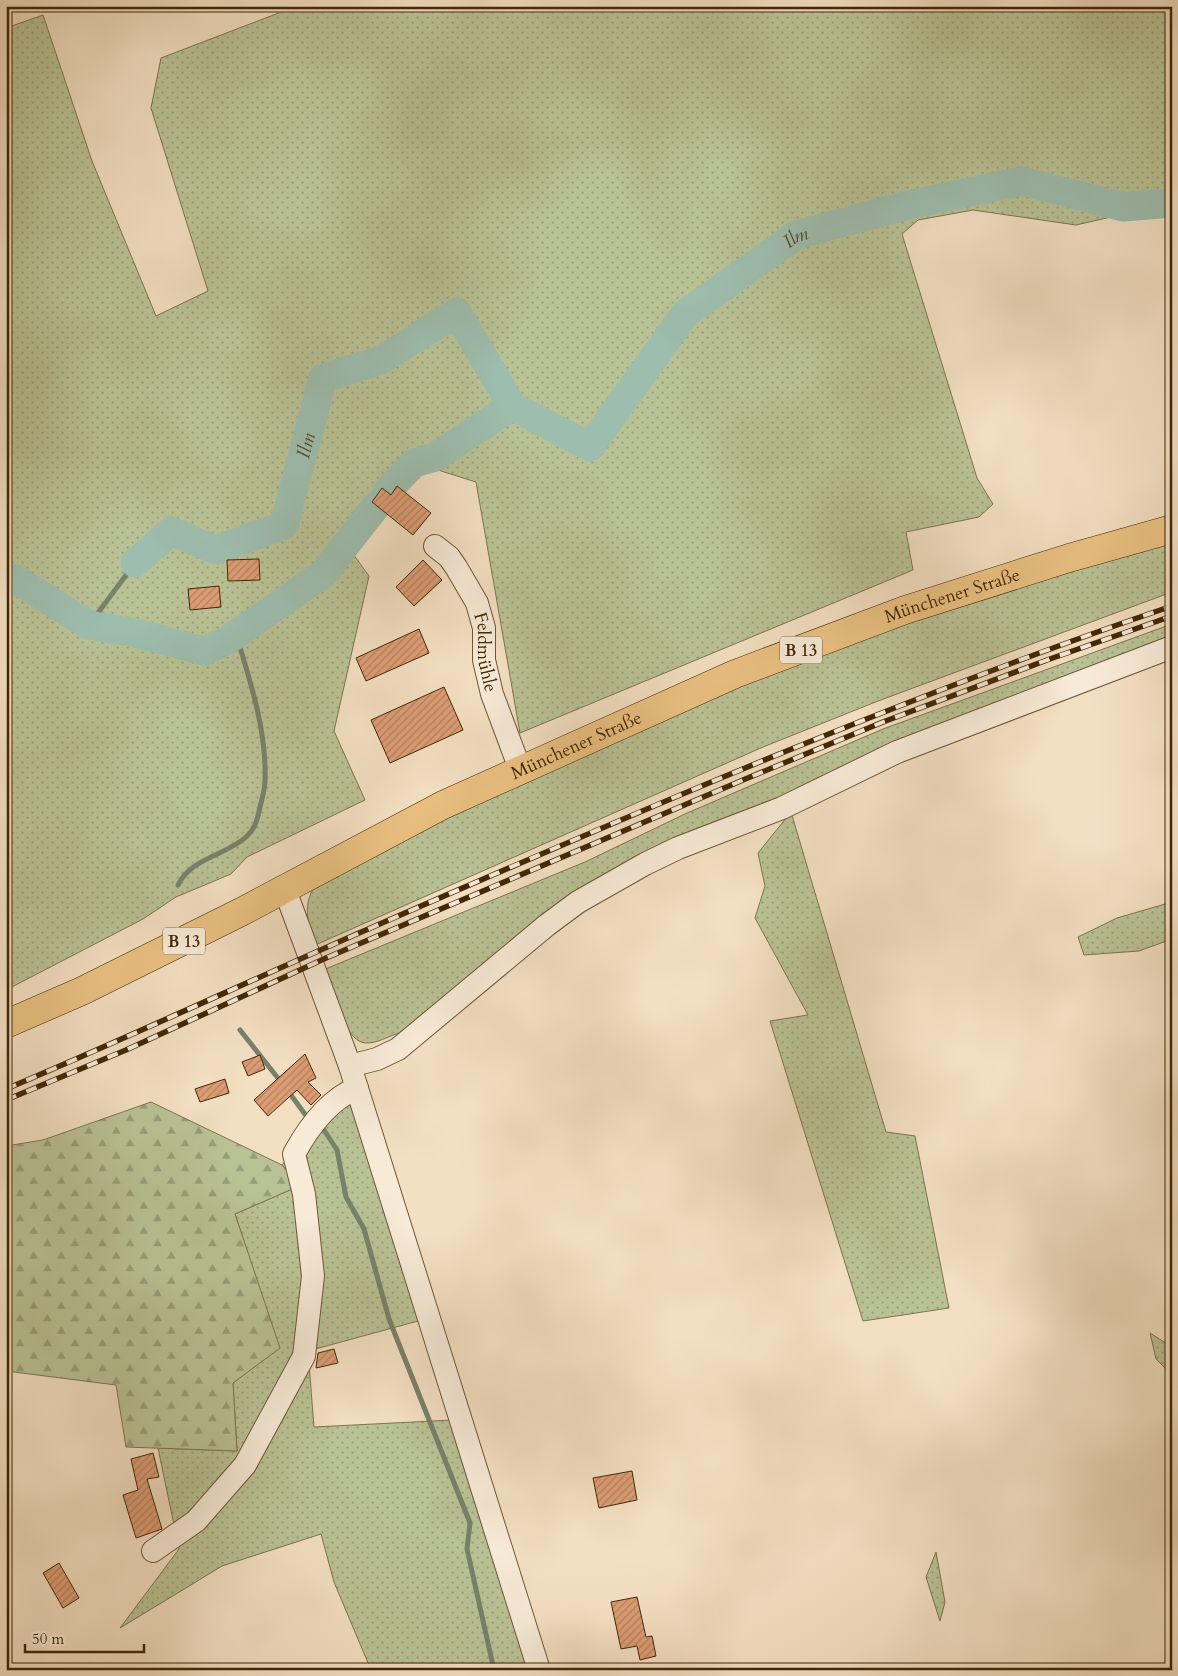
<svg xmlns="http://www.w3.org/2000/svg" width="1178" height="1676" viewBox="0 0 1178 1676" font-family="Cardo,serif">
<defs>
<pattern id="grass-dots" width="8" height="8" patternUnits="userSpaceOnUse" patternTransform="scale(1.25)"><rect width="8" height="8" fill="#b9c295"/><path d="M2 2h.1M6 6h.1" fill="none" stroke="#989e78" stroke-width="1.8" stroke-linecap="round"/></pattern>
<pattern id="forest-firs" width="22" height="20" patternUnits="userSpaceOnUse" patternTransform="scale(1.25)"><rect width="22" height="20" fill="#b9c295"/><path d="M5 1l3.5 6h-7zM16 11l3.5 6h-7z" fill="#989e78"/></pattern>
<pattern id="building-hatch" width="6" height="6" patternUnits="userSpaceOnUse" patternTransform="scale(1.25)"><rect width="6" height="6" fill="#dd9d74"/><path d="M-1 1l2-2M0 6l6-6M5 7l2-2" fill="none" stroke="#b5805d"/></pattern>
</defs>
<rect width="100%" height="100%" fill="#f3dfc2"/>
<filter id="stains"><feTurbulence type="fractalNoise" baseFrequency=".004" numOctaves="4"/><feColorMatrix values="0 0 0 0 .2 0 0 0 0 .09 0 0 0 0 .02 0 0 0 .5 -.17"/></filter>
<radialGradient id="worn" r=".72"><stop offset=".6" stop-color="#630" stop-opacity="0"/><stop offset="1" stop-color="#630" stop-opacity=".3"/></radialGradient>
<g fill="url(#grass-dots)" stroke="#7d744e">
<path d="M 297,6 L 1172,6 L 1172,216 L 1124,214 L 1076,225 L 973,210 L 918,220 L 902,234 L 977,478 L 993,504 L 979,517 L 906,532 L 913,570 L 520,733 L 476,482 L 419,464 L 348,547 L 369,576 L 334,731 L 365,800 L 247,857 L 231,874 L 176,897 L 143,919 L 6,990 L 6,28 L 43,15 L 92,161 L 156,316 L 208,291 L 151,108 L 161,58 Z"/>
<path d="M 1172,540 L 1172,592 L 878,701 L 763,747 L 313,946 C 308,923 302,904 316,884 L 420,830 L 533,780 L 658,717 L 931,610 Z"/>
<path d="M 1172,624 L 1172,639 L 649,853 L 399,1033 C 389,1036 376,1044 365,1043 C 344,1041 330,987 323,970 L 585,862 L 687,813 L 883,729 Z"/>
<path d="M 791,812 L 886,1132 L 915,1136 L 949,1308 L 863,1321 L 770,1021 L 808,1015 L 755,918 L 765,886 L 758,853 Z"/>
<path d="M 1172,902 L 1172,939 L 1139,951 L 1084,955 L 1078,937 L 1117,918 Z"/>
<path d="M 351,1099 L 418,1321 L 308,1351 L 314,1427 L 453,1420 L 531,1670 L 371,1670 L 334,1582 L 321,1534 L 222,1566 L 120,1628 L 179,1549 L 158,1448 L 237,1451 L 233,1383 L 279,1348 L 235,1214 L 299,1186 L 282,1165 L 333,1105 Z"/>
<path d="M 1150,1333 L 1172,1347 L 1172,1375 L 1156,1359 Z"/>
<path d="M 936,1552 L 945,1602 L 940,1621 L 926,1577 Z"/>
</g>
<path fill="url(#forest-firs)" stroke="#7d744e" d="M 151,1102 L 282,1165 L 299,1186 L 235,1214 L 280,1348 L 233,1383 L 237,1451 L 126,1447 L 116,1385 L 6,1371 L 6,1146 L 43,1140 Z"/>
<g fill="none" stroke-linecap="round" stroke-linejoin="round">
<g stroke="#78816b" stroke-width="5">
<path d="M 89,625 L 135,563"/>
<path d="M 178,885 C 191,858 225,856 246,837 C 256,828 257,820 260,807 C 262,799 265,789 265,781 C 267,732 250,680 236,634"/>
<path d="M 240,1030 L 281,1082"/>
<path d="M 288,1091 L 307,1117"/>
<path d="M 324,1130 L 337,1150 L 346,1197 L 364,1229 L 389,1319 L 470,1523 L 467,1549 L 494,1670"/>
</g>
<g stroke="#9dbdae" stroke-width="29">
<path d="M 387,491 L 414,463 L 435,457 L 512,406"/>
<path id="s1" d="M 135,563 L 171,531 L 216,550 L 284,525 L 323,378 L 381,360 L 457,312 L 512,406 L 590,447 L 685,314 L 796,235 L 908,205 L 1022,181 L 1123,207 L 1172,203"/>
<path d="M 6,577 L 15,579 L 89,625 L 135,633 L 204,651 L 228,640 L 323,574 L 376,506"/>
</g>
</g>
<g fill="url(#building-hatch)" stroke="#412706">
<path d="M 397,486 L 431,513 L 413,535 L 372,502 L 382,488 L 391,495 Z"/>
<path d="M 259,559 L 260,580 L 228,581 L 227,560 Z"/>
<path d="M 423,560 L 442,580 L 414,606 L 396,587 Z"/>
<path d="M 219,586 L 221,607 L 190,610 L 188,589 Z"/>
<path d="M 419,629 L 429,653 L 366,681 L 356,658 Z"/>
<path d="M 444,687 L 463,730 L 390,763 L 371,720 Z"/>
<path d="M 305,1054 L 316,1078 L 308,1082 L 321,1095 L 311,1105 L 297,1090 L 268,1116 L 254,1100 Z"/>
<path d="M 260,1055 L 265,1069 L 248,1076 L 242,1062 Z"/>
<path d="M 225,1079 L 229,1093 L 200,1102 L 195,1089 Z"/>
<path d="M 334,1349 L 338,1363 L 316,1368 L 318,1353 Z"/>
<path d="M 153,1453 L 159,1477 L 147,1479 L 162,1529 L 136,1538 L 123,1495 L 138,1490 L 131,1459 Z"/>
<path d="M 632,1471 L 637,1500 L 599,1508 L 593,1478 Z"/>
<path d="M 59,1563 L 79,1598 L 63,1608 L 43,1573 Z"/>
<path d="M 637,1597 L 646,1637 L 652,1636 L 656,1656 L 640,1660 L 637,1646 L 621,1649 L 611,1602 Z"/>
</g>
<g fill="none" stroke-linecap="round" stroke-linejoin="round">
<defs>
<g id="minor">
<path id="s2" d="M 435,546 L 449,557 L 456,567 L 477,603 L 484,628 L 484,660 L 492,694 L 520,769"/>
<path d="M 285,890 L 350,1066 L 539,1670"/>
<path d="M 350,1066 L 377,1059 L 398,1049 L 547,925 L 578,902 L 645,864 L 678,848 L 782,808 L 897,752 L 1172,647"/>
<path d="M 153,1551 L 196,1521 L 245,1465 L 304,1356 L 313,1276 L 304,1194 L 294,1154 C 308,1128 328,1100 357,1088"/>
</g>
<g id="major">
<path id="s3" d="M 6,1024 L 82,991 L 241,912 L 443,805 L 735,674 L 905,610 L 1069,558 L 1172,529"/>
</g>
</defs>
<use href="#minor" stroke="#6e5535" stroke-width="24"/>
<use href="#major" stroke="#412706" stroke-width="29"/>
<use href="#minor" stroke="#f7ead7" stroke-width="22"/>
<use href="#major" stroke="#eac081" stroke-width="28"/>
<defs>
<g id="rail">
<path d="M 6,1089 C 113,1044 219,995 325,948 C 604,826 884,704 1172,606"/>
<path d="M 6,1100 L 126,1050 L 326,958 L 743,780 L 883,722 L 1047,660 L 1172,616"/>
</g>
</defs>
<use href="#rail" stroke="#412706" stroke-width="5.5"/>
<use href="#rail" stroke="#f7ead7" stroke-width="4" stroke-dasharray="11" stroke-linecap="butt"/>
</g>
<g text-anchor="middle" stroke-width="4" stroke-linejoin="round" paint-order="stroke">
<g fill="#f7ead7" stroke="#786245" stroke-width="1">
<rect x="780" y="636.5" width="42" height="27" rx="4"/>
<rect x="163" y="927.5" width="42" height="27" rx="4"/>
</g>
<g font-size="16" font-weight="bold" fill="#412706">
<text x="801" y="656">B 13</text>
<text x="184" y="947">B 13</text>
</g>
<g font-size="18" fill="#412706" stroke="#f7ead7">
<text dy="6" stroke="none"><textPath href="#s3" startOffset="1040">Münchener Straße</textPath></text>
<text dy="6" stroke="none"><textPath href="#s2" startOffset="122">Feldmühle</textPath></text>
<text dy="6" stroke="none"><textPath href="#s3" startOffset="635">Münchener Straße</textPath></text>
</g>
<g font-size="19" font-style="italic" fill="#584c30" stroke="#f7ead7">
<text dy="7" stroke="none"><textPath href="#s1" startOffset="968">Ilm</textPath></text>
<text dy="7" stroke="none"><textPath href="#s1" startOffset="252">Ilm</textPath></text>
</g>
</g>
<rect width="1178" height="1676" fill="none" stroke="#f3dfc2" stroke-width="25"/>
<rect x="8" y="8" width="1163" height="1661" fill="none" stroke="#412706" stroke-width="2.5"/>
<rect x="12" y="12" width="1153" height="1651" fill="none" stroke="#412706"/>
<path d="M25 1644v8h119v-8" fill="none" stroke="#412706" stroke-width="2.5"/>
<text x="32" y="1644" font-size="15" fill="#412706" stroke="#f7ead7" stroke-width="4" paint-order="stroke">50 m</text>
<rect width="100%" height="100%" filter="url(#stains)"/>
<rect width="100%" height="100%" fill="url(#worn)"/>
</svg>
